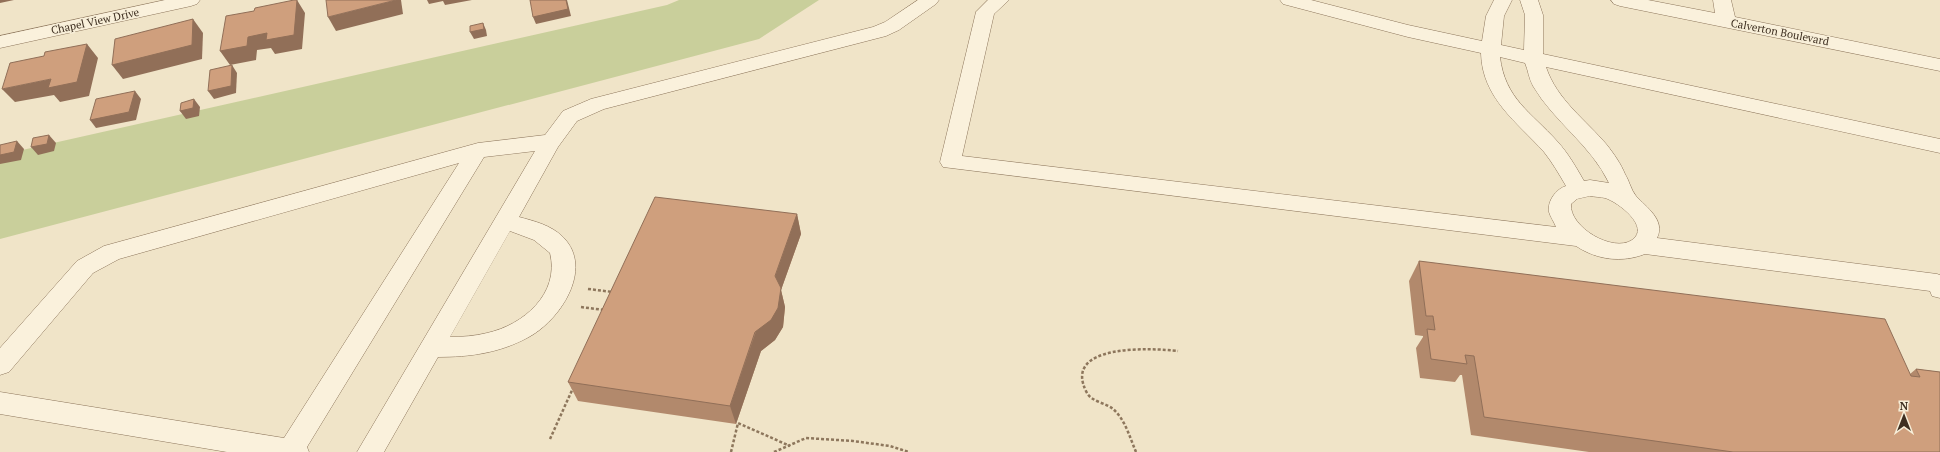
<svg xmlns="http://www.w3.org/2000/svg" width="1940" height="452" viewBox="0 0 1940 452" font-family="'PT Serif',serif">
<rect width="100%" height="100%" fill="#f0e4c8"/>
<path fill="#c9cf9b" d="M 679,0 L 819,0 L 759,39 L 0,239 L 0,155 L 667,5 Z"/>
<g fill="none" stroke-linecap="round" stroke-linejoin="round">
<defs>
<g id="minor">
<path d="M 165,0 L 200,0 L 197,4 L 191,6 L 0,48 L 0,36 Z"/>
<path d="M 918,0 L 939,0 L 936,4 L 899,30 L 886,36 L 604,109 L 577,121 L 558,147 L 519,217 C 534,221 551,225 563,237 C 595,269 559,322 527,338 C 499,353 470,357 438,357 L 384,452 L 357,452 L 535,151 L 484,157 L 307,447 L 309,452 L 227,452 L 0,414 L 0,392 L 284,438 L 459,163 L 119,259 L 93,273 L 9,372 L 0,375 L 0,348 L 77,261 L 104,246 L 478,143 L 545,135 L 563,111 L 591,99 L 873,27 L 885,22 ZM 510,231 L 534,240 L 550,253 C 560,294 523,325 487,333 C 475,336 462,337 450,337 Z"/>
<path d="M 988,0 L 1009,0 L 994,14 L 962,156 L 1556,227 C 1554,222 1550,216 1549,212 C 1547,201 1556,189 1566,186 C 1559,174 1552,162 1544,152 C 1517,122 1482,98 1481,53 L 1408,37 L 1283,4 L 1280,0 L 1311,0 L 1408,25 L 1482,41 L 1486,16 L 1494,0 L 1512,0 L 1504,16 L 1501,45 L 1524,50 L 1525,15 L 1520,0 L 1538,0 L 1543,15 L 1543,54 L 1940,139 L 1940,153 L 1546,67 C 1557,100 1586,120 1607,145 C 1614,154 1621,164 1625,174 C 1629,180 1631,190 1636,196 C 1646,207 1666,220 1657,238 L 1937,274 L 1940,275 L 1940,298 L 1932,296 L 1930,291 L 1645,254 C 1622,263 1597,260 1576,246 L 943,167 L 940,162 L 976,12 ZM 1500,57 L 1525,63 C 1528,70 1529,79 1533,86 C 1554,122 1591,145 1609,183 L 1590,180 L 1584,181 C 1576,167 1568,153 1557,141 C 1531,112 1505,99 1500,57 ZM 1590,196 C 1595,197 1601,197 1605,198 C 1618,202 1651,227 1632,240 C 1613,253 1569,227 1571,204 L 1577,199 Z"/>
<path d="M 1611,0 L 1648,0 L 1715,13 L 1713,0 L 1731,0 L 1735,17 L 1940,59 L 1940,71 L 1620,6 L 1614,4 Z"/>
</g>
</defs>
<use href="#minor" stroke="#8d765c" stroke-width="1"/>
<g stroke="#8d765c" stroke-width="2.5" stroke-dasharray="3 2" stroke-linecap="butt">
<path d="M 588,289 L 613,292"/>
<path d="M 581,307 L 604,310"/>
<path d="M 550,439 L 573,388"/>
<path d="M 731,452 L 738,423 L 790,446"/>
<path d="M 774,452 L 806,438 L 853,441 L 890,446 L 909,452"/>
<path d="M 1136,452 C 1130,438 1125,419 1113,409 C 1106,403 1092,402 1087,393 C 1060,343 1152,348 1178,351"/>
</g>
<use href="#minor" fill="#faf1dc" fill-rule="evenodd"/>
</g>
<g fill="#b2896c">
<path d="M 797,214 L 801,234 L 781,290 L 785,307 L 783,327 L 775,340 L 761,351 L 736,424 L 578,401 L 568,382 Z"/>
<path d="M 1419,261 L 1910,374 L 1916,369 L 1940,372 L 1940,452 L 1589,452 L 1471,435 L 1462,375 L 1460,375 L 1455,382 L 1420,378 L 1416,348 L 1423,337 L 1423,336 L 1415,335 L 1409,281 Z"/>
</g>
<g fill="#916f58">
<path d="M 0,0 L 14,0 L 0,3 Z"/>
<path d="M 297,0 L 305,13 L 302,49 L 275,54 L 271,48 L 257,50 L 256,60 L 230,65 L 220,51 L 248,37 Z"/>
<path d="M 396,0 L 401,0 L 403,14 L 336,31 L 328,17 Z"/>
<path d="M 427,0 L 472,0 L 445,5 L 443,1 L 429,4 Z"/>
<path d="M 566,0 L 567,0 L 571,16 L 536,24 L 533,17 Z"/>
<path d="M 193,19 L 203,33 L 202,59 L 123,79 L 112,65 Z"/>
<path d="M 483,23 L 486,30 L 487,36 L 474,39 L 470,32 Z"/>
<path d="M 87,44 L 98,58 L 89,96 L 60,102 L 54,95 L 15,102 L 2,89 L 51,79 Z"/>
<path d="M 232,65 L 237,73 L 236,93 L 214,99 L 208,91 Z"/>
<path d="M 135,91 L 141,99 L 136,120 L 96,128 L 90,120 Z"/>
<path d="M 194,99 L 200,107 L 199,116 L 186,119 L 180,111 Z"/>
<path d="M 49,135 L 56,143 L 54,151 L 38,155 L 31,147 Z"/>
<path d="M 17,141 L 24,149 L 21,160 L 0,164 L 0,155 Z"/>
<path d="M 797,214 L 801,234 L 781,290 L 785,307 L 783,327 L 775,340 L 761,351 L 736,424 L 730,406 Z"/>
</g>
<g fill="#cf9f7d" stroke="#916f58">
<path d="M 294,0 L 297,0 L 294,35 L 266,40 L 267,33 L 248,37 L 247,46 L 220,51 L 226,16 L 254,11 L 255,8 Z"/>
<path d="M 326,0 L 396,0 L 328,17 Z"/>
<path d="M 530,0 L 566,0 L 568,9 L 533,17 Z"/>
<path d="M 193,19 L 192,45 L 112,65 L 115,39 Z"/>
<path d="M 483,23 L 484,29 L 470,32 L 470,26 Z"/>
<path d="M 87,44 L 77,82 L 48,88 L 51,79 L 2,89 L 10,63 L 44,56 L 45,52 Z"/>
<path d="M 232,65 L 231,86 L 208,91 L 210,70 Z"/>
<path d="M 135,91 L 129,112 L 90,120 L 96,99 Z"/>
<path d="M 194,99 L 193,108 L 180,111 L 181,103 Z"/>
<path d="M 49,135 L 47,144 L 31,147 L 33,138 Z"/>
<path d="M 17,141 L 14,152 L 0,155 L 0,145 Z"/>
<path d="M 655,197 L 797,214 L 775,276 L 781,288 L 778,308 L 771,320 L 755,332 L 730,406 L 568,382 Z"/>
<path d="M 1419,261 L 1885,319 L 1911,376 L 1920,377 L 1916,369 L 1940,372 L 1940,452 L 1733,452 L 1484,417 L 1474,356 L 1465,355 L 1467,364 L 1431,359 L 1427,329 L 1435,330 L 1433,316 L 1426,316 Z"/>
</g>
<g text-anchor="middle" stroke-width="3" stroke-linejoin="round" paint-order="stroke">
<g font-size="11" fill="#3d2e20" stroke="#f7eed8">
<text transform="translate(95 21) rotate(-12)" y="4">Chapel View Drive</text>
<text transform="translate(1780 32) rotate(11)" y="4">Calverton Boulevard</text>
</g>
</g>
<g transform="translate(1904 416)" stroke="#f7eed8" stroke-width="3" paint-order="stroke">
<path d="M0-3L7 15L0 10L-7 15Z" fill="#3d2e20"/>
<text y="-6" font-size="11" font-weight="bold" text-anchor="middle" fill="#3d2e20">N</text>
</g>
</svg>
